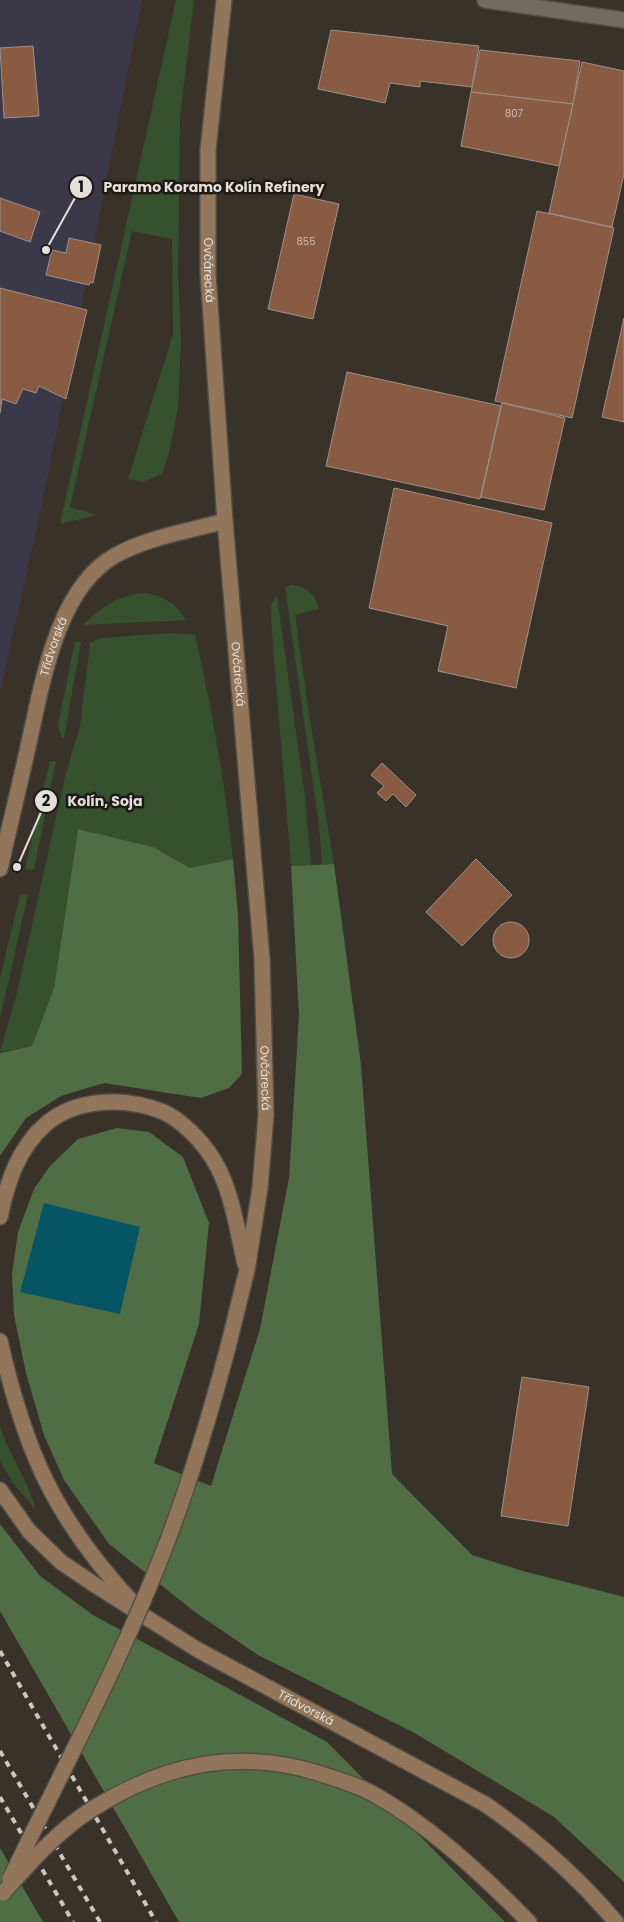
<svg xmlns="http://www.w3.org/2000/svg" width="624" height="1922" viewBox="0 0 624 1922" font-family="Poppins,sans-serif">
<rect width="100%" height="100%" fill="#393229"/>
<path fill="#3b384a" d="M 0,0 L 142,0 L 43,500 L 0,692 Z"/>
<g fill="#36512d">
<path d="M 176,0 L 194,0 L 180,118 L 178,276 L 181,340 L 178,408 L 170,448 L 162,474 L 143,482 L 128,479 L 173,334 L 172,239 L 132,231 L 70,507 L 97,515 L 60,524 Z"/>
<path d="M 291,585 C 307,586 315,594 319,609 L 295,615 L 309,714 L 334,864 L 322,864 L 319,826 L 285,587 Z"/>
<path d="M 143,593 C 166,596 173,602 186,620 L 83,625 C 104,606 114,597 143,593 Z"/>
<path d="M 277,596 L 305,796 L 311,865 L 291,866 L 272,633 L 271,605 Z"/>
<path d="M 172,633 L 195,635 C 212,709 225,783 233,859 L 190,868 L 153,847 L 78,829 L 54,988 L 32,1046 L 0,1052 L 17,993 L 65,777 L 80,726 L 90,643 L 101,638 Z"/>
<path d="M 75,642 L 81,642 L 64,738 L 62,738 L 58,725 Z"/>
<path d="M 50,761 L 56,761 L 34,870 L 25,869 Z"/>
<path d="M 20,895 L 28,895 L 0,1018 L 0,978 Z"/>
<path d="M 0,1426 C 7,1452 32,1487 35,1509 L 13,1483 L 0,1461 Z"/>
</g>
<g fill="#506e45">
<path d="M 78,829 L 153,847 L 190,868 L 233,859 L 238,915 L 242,1074 L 229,1088 L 201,1098 L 104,1083 L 61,1096 L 26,1118 L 0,1156 L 0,1053 L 32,1046 L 54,988 Z"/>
<path d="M 334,864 L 361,1065 L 392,1474 L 472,1555 L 523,1571 L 624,1597 L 624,1882 L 554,1817 L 413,1732 L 258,1655 L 195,1612 L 109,1544 L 64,1480 L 44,1435 L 26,1373 L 14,1315 L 12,1274 L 18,1232 L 34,1189 L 50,1166 L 78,1139 L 117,1128 L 149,1132 L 183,1157 L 209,1223 L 199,1324 L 154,1463 L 211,1486 L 260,1329 L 289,1178 L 299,1016 L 291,866 Z"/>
<path d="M 0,1524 L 40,1576 L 93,1615 L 327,1742 L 505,1922 L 179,1922 L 0,1611 Z"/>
<path d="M 0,1848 L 43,1922 L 0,1922 Z"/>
</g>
<path fill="#065565" d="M 44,1203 L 140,1227 L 120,1314 L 20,1292 Z"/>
<g fill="#895b42" stroke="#9d918a">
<path d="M 331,30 L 479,46 L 472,87 L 420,81 L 420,87 L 390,83 L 385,103 L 318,89 Z"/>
<path d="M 33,46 L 39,116 L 4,118 L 0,48 Z"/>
<path d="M 480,50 L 580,61 L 573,104 L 471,92 Z"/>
<path d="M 582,62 L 624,71 L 624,174 L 612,227 L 549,213 Z"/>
<path d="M 471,92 L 573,104 L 559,166 L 461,146 Z"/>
<path d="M 294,194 L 339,204 L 313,319 L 268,309 Z"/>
<path d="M 0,198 L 40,212 L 30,242 L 0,231 Z"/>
<path d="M 537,211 L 614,228 L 572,418 L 495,401 Z"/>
<path d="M 69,238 L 101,245 L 93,283 L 90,282 L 89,285 L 46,275 L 52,250 L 66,253 Z"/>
<path d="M 0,288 L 87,310 L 66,399 L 39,386 L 36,393 L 23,389 L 16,404 L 2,399 L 0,413 Z"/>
<path d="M 624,318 L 624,422 L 602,417 Z"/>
<path d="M 347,372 L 501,406 L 480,499 L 326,466 Z"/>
<path d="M 502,403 L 565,418 L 544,510 L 481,497 Z"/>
<path d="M 394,488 L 552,523 L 516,688 L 438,671 L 448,626 L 369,608 Z"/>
<path d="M 382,763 L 416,795 L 406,807 L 393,794 L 386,801 L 377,793 L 384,786 L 371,775 Z"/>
<path d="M 476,859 L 512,895 L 462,946 L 426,912 Z"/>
<circle cx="511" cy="940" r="18"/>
<path d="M 522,1377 L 589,1387 L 568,1526 L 501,1516 Z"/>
</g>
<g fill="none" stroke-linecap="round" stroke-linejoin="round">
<defs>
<path id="street" d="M 485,0 L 624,20"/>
<g id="secondary">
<path id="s1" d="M 224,0 L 208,150 L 208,274 L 225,521 L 262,959 L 266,1115 L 260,1188 L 247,1270 L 228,1347"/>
<path id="s2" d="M 0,869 C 9,828 19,788 28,747 C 42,686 56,588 116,555 C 149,537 189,531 225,521"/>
<path d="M 0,1217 C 7,1183 18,1148 46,1124 C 76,1098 125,1097 161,1111 C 181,1119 202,1141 213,1159 C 232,1189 237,1230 245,1264"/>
<path d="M 0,1341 C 25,1452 55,1519 133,1603"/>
<path id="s3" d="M 0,1490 L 29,1531 L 61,1562 L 98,1587 L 198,1650 L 485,1804 C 534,1838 577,1876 616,1922"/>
<path d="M 510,1903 L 529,1922"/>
</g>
</defs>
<use href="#street" stroke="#534d46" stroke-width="18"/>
<use href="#secondary" stroke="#534d46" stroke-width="18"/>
<use href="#street" stroke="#726b61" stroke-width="15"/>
<use href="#secondary" stroke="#92765b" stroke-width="15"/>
<g stroke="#ccc7c2" stroke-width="4" stroke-dasharray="6 6" stroke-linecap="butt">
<path d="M 0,1651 L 156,1922"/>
<path d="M 0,1751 L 100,1922"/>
<path d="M 0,1797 L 73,1922"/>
</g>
<defs>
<g id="secondary-bridge">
<path d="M 10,1879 C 61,1773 117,1669 160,1560 C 188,1490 209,1419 228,1347"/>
<path d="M 3,1893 C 30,1863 58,1830 94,1808 C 166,1763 239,1748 321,1774 C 340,1780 360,1786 377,1796 C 427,1825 469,1863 510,1903"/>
</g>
</defs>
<use href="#secondary-bridge" stroke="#534d46" stroke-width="18" stroke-linecap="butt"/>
<use href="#secondary-bridge" stroke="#92765b" stroke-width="15"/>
</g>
<g text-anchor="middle" stroke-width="5" stroke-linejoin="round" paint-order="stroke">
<g font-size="10" fill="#cdbeb4">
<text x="514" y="117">807</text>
<text x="306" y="245">855</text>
</g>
<g font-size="12" fill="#e4dfda" stroke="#1e1b16">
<text dy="4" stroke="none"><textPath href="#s1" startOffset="271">Ovčárecká</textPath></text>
<text dy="4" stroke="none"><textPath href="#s2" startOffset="229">Třídvorská</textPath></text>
<text dy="4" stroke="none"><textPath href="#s1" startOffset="676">Ovčárecká</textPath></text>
<text dy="4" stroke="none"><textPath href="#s1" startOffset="1081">Ovčárecká</textPath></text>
<text dy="4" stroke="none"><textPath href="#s3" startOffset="380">Třídvorská</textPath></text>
</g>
</g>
<path fill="none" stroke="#e4dfda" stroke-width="2" d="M46 250L81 187M17 867L46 801"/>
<g fill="#e4dfda" stroke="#1e1b16" stroke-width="2">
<circle cx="46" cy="250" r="5"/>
<circle cx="17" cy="867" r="5"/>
<circle cx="81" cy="187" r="12"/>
<circle cx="46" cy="801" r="12"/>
</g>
<g font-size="15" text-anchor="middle" font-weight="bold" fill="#111">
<text x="81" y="192">1</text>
<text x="46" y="806">2</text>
</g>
<g font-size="14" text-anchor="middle" font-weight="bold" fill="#e4dfda" stroke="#1e1b16" stroke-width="5" stroke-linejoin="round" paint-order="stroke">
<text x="214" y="192">Paramo Koramo Kolín Refinery</text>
<text x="105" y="806">Kolín, Soja</text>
</g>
</svg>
